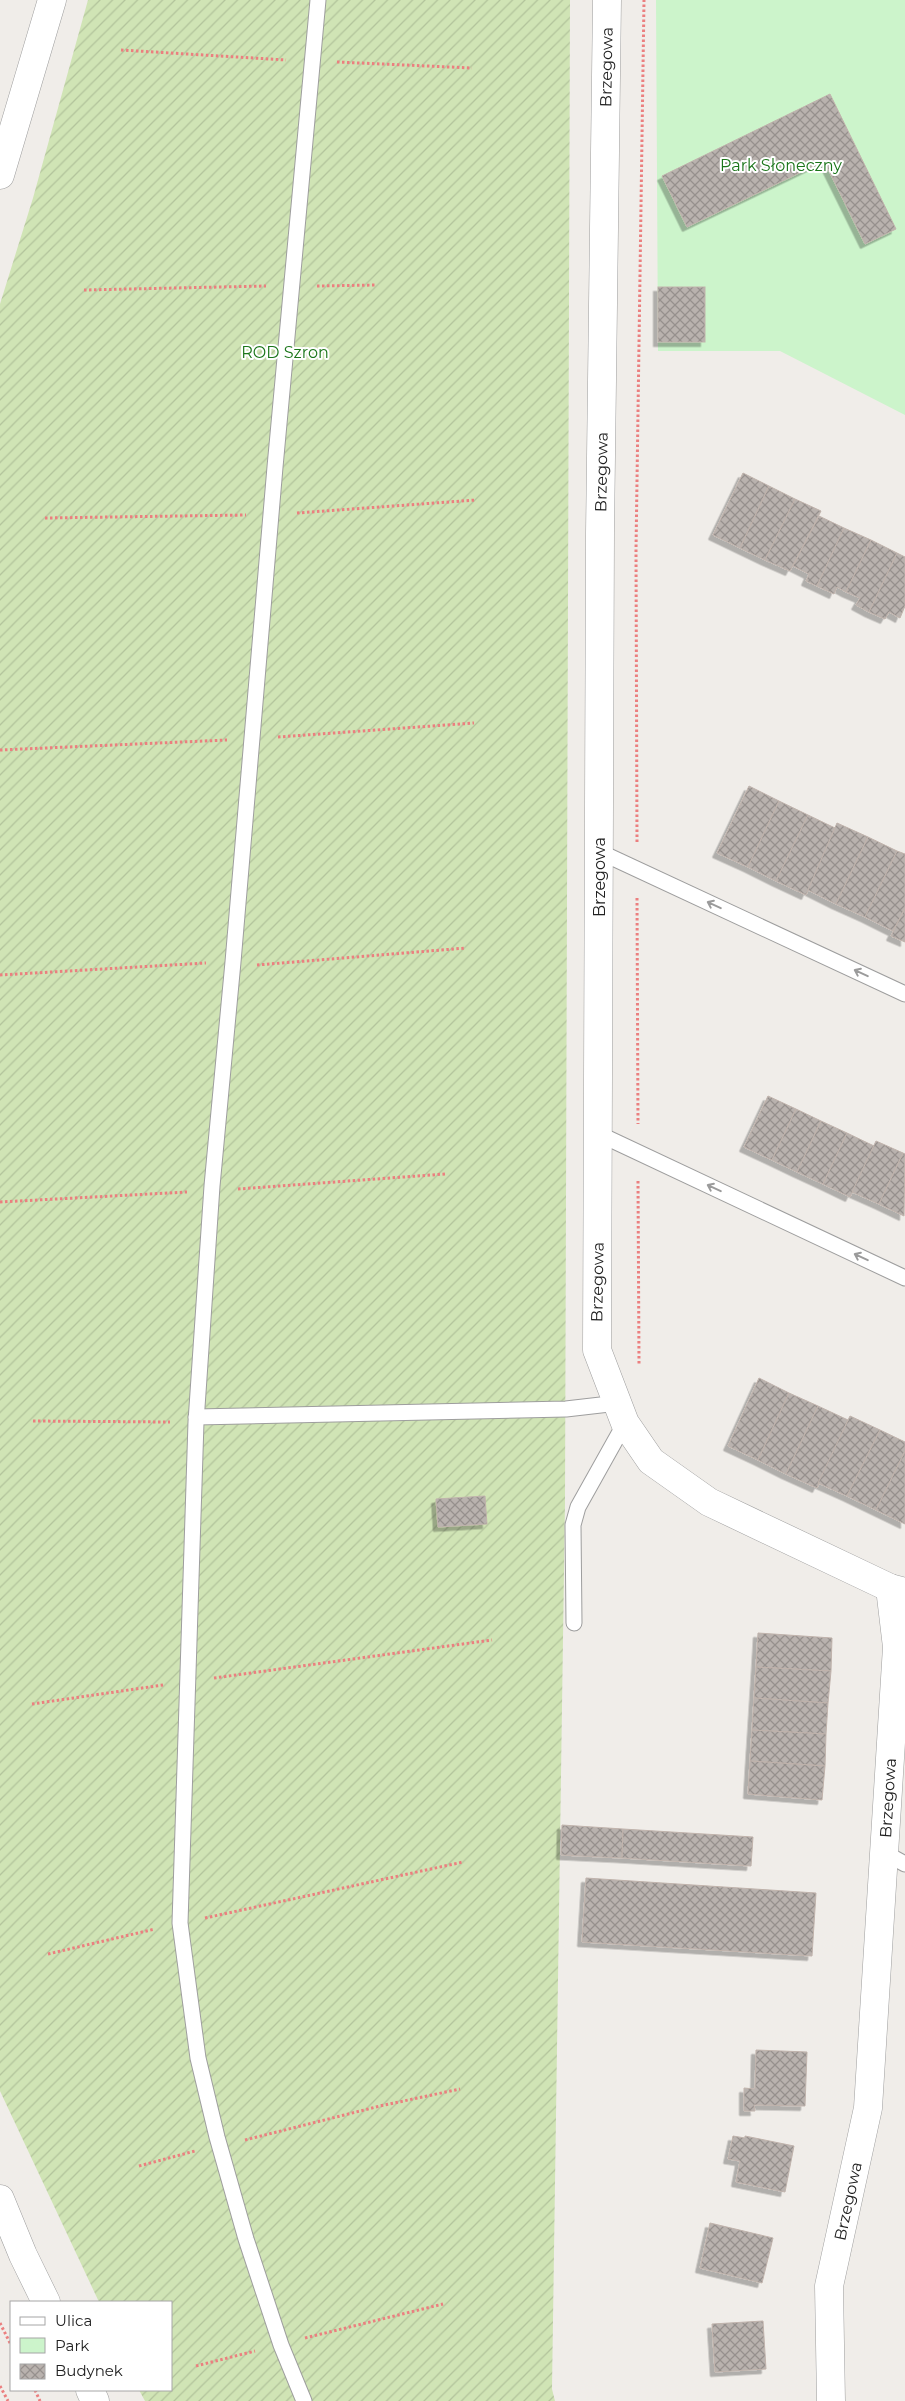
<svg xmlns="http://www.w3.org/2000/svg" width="905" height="2401" viewBox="0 0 905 2401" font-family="Montserrat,sans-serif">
<defs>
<pattern id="garden-furrows" width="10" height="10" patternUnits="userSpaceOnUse" patternTransform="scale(1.25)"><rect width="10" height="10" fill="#d0e4b5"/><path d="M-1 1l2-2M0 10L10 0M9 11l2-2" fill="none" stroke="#b2c39b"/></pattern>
<pattern id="building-cross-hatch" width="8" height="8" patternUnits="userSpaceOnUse" patternTransform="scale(1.25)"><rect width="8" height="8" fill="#b9b2ae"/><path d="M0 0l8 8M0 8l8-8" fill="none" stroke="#96908d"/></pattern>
<filter id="shadow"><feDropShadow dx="-4.5" dy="4.5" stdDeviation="0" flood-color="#0004"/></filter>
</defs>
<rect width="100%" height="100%" fill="#f0ede9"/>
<path fill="#ccf4cb" d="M 656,0 L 905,0 L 905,415 L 780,351 L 658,351 Z"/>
<path fill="url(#garden-furrows)" d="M 88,0 L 570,0 L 565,1503 L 552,2389 L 555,2401 L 145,2401 L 139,2390 L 171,2390 L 171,2302 L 99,2302 L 0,2091 L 0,304 L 33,198 Z"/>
<g fill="url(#building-cross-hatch)" stroke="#c0b3ac" filter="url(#shadow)">
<path d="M 830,94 L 896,229 L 865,244 L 824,161 L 687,227 L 662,176 Z"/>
<rect x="658" y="287" width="47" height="55"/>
<path d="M 743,473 L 769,486 L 740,548 L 713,535 Z"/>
<path d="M 769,486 L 795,499 L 765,560 L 740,548 Z"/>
<path d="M 795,499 L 821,511 L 790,571 L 765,560 Z"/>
<path d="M 819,516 L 844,528 L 817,586 L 806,581 L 809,574 L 793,566 Z"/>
<path d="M 844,528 L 871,540 L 846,592 L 837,587 L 834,594 L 817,586 Z"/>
<path d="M 871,540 L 897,553 L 869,612 L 856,605 L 860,598 L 846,592 Z"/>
<path d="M 897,553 L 905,557 L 905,606 L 900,618 L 889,612 L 885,619 L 869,612 Z"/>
<path d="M 749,786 L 779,801 L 748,867 L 717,853 Z"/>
<path d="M 779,801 L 808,815 L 776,881 L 748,867 Z"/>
<path d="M 808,815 L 835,828 L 806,895 L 776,881 Z"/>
<path d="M 837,823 L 868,837 L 836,904 L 808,890 Z"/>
<path d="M 868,837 L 897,851 L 865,917 L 836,904 Z"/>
<path d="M 897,851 L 905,854 L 905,908 L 893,931 L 865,917 Z"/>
<path d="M 905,908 L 905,942 L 891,936 Z"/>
<path d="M 768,1096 L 796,1109 L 772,1160 L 744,1147 Z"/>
<path d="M 796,1109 L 821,1121 L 797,1172 L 772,1160 Z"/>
<path d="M 821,1121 L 847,1133 L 823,1184 L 797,1172 Z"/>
<path d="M 847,1133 L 874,1146 L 850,1197 L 823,1184 Z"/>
<path d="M 876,1141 L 903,1153 L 879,1204 L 852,1192 Z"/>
<path d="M 903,1153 L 905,1154 L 904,1216 L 879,1204 Z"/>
<path d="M 759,1378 L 789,1393 L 758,1460 L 728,1446 Z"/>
<path d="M 789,1393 L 818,1406 L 786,1474 L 758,1460 Z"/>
<path d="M 818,1406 L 848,1420 L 817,1488 L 786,1474 Z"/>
<path d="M 850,1416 L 880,1430 L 847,1496 L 818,1483 Z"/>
<path d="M 880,1430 L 905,1442 L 905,1451 L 876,1510 L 847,1496 Z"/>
<path d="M 905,1451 L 905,1524 L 876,1510 Z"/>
<path d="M 485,1496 L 487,1524 L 438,1527 L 436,1499 Z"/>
<path d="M 758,1633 L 832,1638 L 831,1671 L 756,1667 Z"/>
<path d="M 756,1667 L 831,1671 L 828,1703 L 754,1698 Z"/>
<path d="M 754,1698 L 828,1703 L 826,1734 L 752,1730 Z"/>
<path d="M 752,1730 L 826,1734 L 825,1766 L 750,1761 Z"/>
<path d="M 750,1761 L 825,1766 L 822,1800 L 748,1794 Z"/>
<path d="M 562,1825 L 623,1829 L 622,1858 L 561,1855 Z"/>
<path d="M 623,1829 L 753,1837 L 751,1866 L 622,1858 Z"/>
<path d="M 586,1878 L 816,1893 L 812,1956 L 582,1942 Z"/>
<path d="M 756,2050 L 807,2052 L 805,2106 L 754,2105 L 755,2111 L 744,2111 L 744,2088 L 755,2089 Z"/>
<path d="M 733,2136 L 745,2138 L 745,2136 L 794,2146 L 785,2192 L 736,2182 L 740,2161 L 728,2159 Z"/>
<path d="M 710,2223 L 773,2238 L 762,2283 L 700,2268 Z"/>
<path d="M 763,2321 L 766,2369 L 715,2372 L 712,2324 Z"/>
</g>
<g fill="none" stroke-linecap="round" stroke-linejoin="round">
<defs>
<g id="service">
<path d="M 600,852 L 905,994"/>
<path d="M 599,1134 L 905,1278"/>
<path d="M 196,1417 L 566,1409 L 618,1403"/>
<path d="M 574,1623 L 573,1525 L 578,1507 L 625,1423"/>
<path d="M 885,1853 L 905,1864"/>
<path d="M 304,2401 L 281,2345 L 246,2239 L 217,2137 L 198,2058 L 180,1923 L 196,1422 L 212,1186 L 233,962 L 275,467 L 318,0"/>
</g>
<g id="minor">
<path d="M 607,0 L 600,533 L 597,1350 L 625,1423 L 651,1461 L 709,1502 L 890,1588 L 905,1592"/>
<path id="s1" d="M 831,2401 L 829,2286 L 868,2108 L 897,1647 L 890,1588"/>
</g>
<g id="tertiary">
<path d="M 0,175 L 52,0"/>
<path d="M 0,2199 L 23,2255 L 46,2302"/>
<path d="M 90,2390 L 95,2401"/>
</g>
</defs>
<use href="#service" stroke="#9e9e9e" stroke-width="17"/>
<use href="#minor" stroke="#9e9e9e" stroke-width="29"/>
<use href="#tertiary" stroke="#9e9e9e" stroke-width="29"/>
<g stroke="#eb7f7f" stroke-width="3" stroke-dasharray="2.5 2.5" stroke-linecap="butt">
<path d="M 121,50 L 286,60"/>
<path d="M 337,62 L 472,68"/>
<path d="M 317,286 L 377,285"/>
<path d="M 84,290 L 266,286"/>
<path d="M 297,513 L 476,500"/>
<path d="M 45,518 L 246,515"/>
<path d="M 278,737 L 474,723"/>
<path d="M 0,750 L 227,740"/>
<path d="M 637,842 L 636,550 L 644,0"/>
<path d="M 637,898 L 638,1124"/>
<path d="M 257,965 L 466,948"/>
<path d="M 0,975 L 206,963"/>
<path d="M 638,1181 L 639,1364"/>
<path d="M 238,1189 L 445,1174"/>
<path d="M 0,1202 L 187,1192"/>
<path d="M 33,1421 L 170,1422"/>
<path d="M 214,1678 L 492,1640"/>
<path d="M 32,1704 L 163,1685"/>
<path d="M 205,1918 L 463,1862"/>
<path d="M 48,1954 L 155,1929"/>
<path d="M 245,2140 L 380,2106 L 460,2089"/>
<path d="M 139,2166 L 195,2151"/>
<path d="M 0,2323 L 11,2345"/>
<path d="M 305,2338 L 443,2304"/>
<path d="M 196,2366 L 255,2351"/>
<path d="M 0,2386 L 8,2401"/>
<path d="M 35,2390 L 40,2401"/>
</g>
<use href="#service" stroke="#fff" stroke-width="15"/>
<use href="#minor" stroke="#fff" stroke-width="28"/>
<use href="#tertiary" stroke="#fff" stroke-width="28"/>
</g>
<defs><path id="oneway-shaft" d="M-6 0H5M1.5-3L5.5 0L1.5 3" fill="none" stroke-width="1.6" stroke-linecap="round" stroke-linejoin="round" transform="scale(1.25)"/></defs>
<g stroke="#9b9b9b">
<use href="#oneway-shaft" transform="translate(714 905) rotate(-155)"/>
<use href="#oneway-shaft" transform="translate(861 973) rotate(-155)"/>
<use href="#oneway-shaft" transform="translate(714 1188) rotate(-155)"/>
<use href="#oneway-shaft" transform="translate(861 1257) rotate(-155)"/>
</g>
<g text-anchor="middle" stroke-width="4" stroke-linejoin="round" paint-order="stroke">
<g font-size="16" fill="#212121" stroke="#fff">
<text transform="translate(606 67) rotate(-89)" y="6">Brzegowa</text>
<text transform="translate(601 472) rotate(-89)" y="6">Brzegowa</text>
<text transform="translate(599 877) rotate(-90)" y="6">Brzegowa</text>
<text transform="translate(597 1282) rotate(-89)" y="6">Brzegowa</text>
<text dy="6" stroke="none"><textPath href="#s1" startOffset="608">Brzegowa</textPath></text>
<text dy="6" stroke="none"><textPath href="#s1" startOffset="202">Brzegowa</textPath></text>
</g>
<g font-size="16" fill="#1a7519" stroke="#fff">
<text x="781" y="171">Park Słoneczny</text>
<text x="285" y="358">ROD Szron</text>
</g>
</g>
<rect x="10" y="2301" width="162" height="90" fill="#ffffff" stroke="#a6a6a6"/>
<rect x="20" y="2317" width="25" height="8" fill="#ffffff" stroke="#a6a6a6"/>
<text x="55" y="2326" font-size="15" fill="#212121">Ulica</text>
<rect x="20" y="2338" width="25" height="15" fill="#ccf4cb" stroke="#a6a6a6"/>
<text x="55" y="2351" font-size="15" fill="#212121">Park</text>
<rect x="20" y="2364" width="25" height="15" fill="url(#building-cross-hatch)" stroke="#a6a6a6"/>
<text x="55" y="2376" font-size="15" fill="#212121">Budynek</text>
</svg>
